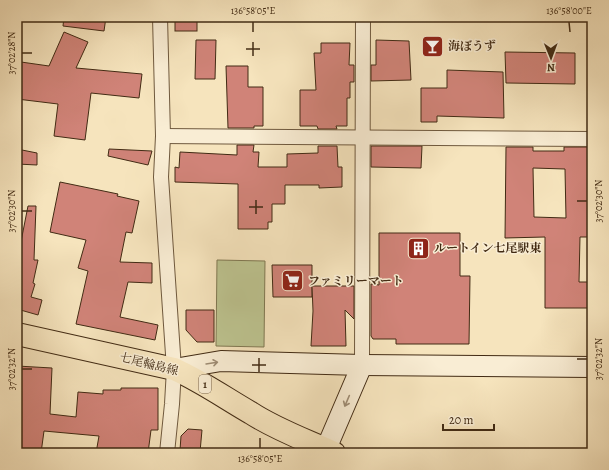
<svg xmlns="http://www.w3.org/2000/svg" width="609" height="470" viewBox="0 0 609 470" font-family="Alegreya,'Noto Serif JP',serif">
<rect width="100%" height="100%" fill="#f6e4bd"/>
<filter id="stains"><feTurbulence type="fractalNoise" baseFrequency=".005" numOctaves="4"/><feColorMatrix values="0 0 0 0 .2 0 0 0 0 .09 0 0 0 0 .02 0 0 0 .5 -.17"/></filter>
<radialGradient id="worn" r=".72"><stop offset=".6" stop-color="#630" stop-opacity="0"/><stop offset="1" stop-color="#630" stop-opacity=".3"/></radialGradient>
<path fill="#bdc490" stroke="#807852" d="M 217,260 L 265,261 L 264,347 L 216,346 Z"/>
<g fill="#d08378" stroke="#422b14" fill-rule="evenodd">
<path d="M 64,17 L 106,17 L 104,31 L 63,26 Z"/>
<rect x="175" y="17" width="22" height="14"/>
<path d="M 64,32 L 88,42 L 76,68 L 142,74 L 139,98 L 91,93 L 85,140 L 54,136 L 58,104 L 17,99 L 21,62 L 49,66 Z"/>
<path d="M 196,40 L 216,40 L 215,79 L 195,79 Z"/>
<path d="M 376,40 L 409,41 L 411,80 L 371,81 L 371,65 L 376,65 Z"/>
<path d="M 321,43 L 350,43 L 349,65 L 354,65 L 354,82 L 350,82 L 350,98 L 347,98 L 347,126 L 336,126 L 337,129 L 318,129 L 317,126 L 300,126 L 300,90 L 316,90 L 314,53 L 321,53 Z"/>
<path d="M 505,52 L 575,53 L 575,84 L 506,83 Z"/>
<path d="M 226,66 L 248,66 L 248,87 L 263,87 L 263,126 L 254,126 L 254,128 L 228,128 Z"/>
<path d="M 447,70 L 503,72 L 504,118 L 437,116 L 437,122 L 421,122 L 421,88 L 447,88 Z"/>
<path d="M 237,145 L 254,145 L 253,152 L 259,152 L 258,167 L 287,167 L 287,154 L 318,153 L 318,146 L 337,146 L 338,167 L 342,167 L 342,187 L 319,188 L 319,185 L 285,185 L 285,204 L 272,204 L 272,222 L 268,222 L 268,229 L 238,229 L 238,184 L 175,182 L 175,167 L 179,168 L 180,152 L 237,155 Z"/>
<path d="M 371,146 L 422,146 L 421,168 L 371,167 Z"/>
<path d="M 506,147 L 533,147 L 533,151 L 564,151 L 564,147 L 592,147 L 592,237 L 580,237 L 579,282 L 592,282 L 592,308 L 545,308 L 545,237 L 505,238 ZM 533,168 L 565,169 L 566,218 L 534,217 Z"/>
<path d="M 17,149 L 37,153 L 37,165 L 17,164 Z"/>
<path d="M 109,149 L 152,151 L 148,165 L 108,156 Z"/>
<path d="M 60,182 L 118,194 L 117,196 L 139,201 L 132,233 L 126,232 L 120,262 L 152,263 L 152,283 L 128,282 L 120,317 L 158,325 L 155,340 L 76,324 L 88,271 L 78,268 L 86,240 L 50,232 Z"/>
<path d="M 28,206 L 36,206 L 34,260 L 38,260 L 33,283 L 35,284 L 31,297 L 42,300 L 38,315 L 17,309 L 17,262 Z"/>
<path d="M 379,233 L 460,233 L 460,276 L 470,276 L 469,344 L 396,344 L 396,339 L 373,339 L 371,336 L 371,284 L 379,285 Z"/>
<path d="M 272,265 L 312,265 L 312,297 L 273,297 Z"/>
<path d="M 312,286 L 354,286 L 354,319 L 345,310 L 346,346 L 311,346 L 313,311 Z"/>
<path d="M 186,310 L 214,310 L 214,342 L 197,342 L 186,330 Z"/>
<path d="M 17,366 L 52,368 L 50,414 L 76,417 L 78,392 L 103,394 L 103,390 L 121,390 L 121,388 L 158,388 L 158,430 L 151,430 L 148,453 L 96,453 L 99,436 L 44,431 L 41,453 L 17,453 Z"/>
<path d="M 188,429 L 202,430 L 200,452 L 180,450 L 181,436 Z"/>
</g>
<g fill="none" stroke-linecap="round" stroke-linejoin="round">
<defs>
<g id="street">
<path d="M 160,17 L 163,136 L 161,177 L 174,369 L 172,404 L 167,453"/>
<path d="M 163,136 L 592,139"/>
<path d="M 362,365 L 363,17"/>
</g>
<g id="secondary">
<path d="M 174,369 L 221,361 L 362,365 L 592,367"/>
<path d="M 326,449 L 362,365"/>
</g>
<path id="primary" d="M 17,334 L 174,369 C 201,381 225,398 251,413 C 277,430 306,440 334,453"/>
</defs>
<use href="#street" stroke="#6f593e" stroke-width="16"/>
<use href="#secondary" stroke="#422b14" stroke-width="22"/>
<use href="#primary" stroke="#422b14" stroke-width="24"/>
<use href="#street" stroke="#f9edd4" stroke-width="14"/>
<use href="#secondary" stroke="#f9edd4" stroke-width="20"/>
<use href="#primary" stroke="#f6e4bd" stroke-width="22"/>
</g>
<defs><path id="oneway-shaft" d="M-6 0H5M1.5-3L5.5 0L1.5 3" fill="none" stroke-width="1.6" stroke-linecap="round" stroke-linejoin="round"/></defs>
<g stroke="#9e8c74">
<use href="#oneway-shaft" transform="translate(212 363) rotate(-9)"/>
<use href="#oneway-shaft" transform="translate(347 401) rotate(113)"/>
</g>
<path fill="none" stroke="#422b14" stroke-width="1.5" d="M 253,22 L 253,32M 569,22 L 570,32M 253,42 L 253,56M 246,49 L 260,49M 22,53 L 32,53M 256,200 L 256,214M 577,201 L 587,201M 249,207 L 263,207M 22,211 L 32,211M 259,358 L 259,372M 577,359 L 587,359M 252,365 L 266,365M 22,369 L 32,369M 260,438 L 260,448"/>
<defs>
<symbol id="bar-square" viewBox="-11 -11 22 22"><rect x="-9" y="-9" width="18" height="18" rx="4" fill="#8f2418" stroke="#f9edd4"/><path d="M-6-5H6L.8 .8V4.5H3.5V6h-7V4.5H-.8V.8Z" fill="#fff"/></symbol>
<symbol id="building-square" viewBox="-11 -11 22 22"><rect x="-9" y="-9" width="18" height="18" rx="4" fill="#8f2418" stroke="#f9edd4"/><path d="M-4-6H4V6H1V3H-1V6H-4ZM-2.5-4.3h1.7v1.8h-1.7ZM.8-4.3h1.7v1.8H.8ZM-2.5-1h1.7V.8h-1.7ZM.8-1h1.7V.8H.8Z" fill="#fff"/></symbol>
<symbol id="supermarket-square" viewBox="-11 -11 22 22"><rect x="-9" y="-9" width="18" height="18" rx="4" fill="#8f2418" stroke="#f9edd4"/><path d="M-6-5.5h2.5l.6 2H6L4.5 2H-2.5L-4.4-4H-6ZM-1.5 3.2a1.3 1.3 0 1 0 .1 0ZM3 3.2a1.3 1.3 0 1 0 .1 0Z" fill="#fff"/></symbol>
</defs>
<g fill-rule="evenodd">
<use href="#bar-square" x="420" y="34" width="25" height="25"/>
<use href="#building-square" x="406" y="236" width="25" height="25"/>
<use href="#supermarket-square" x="280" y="268" width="25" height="25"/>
</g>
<g text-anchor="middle" stroke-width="3" stroke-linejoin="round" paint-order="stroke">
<rect fill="#f9edd4" stroke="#79654e" stroke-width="1" x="199" y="375" width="12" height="18" rx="3"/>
<g font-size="11" font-weight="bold" fill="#422b14">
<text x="205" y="388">1</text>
</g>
<g font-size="12" font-weight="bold" fill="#422b14" stroke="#f9edd4" text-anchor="start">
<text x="448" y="50">海ぼうず</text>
<text x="434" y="252">ルートイン七尾駅東</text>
<text x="308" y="285">ファミリーマート</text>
</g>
<g font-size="12" fill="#422b14" stroke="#f9edd4">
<text transform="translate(149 364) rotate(14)" y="4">七尾輪島線</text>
</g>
</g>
<rect width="609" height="470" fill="none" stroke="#f6e4bd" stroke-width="44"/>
<g transform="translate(551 58) rotate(179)" stroke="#f9edd4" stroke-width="3" paint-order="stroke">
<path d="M0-3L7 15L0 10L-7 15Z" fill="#422b14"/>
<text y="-6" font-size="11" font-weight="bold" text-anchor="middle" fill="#422b14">N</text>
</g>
<path d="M443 424v6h51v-6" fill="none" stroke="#422b14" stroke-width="2"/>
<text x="449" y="424" font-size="12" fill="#422b14" stroke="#f9edd4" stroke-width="3" paint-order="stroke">20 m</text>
<rect x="22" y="22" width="565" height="426" fill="none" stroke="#422b14" stroke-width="1.5"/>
<g font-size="10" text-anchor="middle" fill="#422b14">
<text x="253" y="14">136°58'05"E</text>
<text x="569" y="14">136°58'00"E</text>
<text transform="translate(11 53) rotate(-90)" y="4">37°02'28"N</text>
<text transform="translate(598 201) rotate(-90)" y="4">37°02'30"N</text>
<text transform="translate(11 211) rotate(-90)" y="4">37°02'30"N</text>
<text transform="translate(598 359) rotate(-90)" y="4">37°02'32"N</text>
<text transform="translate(11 369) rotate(-90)" y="4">37°02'32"N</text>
<text x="260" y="462">136°58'05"E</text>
</g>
<rect width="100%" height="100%" filter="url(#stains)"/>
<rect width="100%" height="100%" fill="url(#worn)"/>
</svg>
